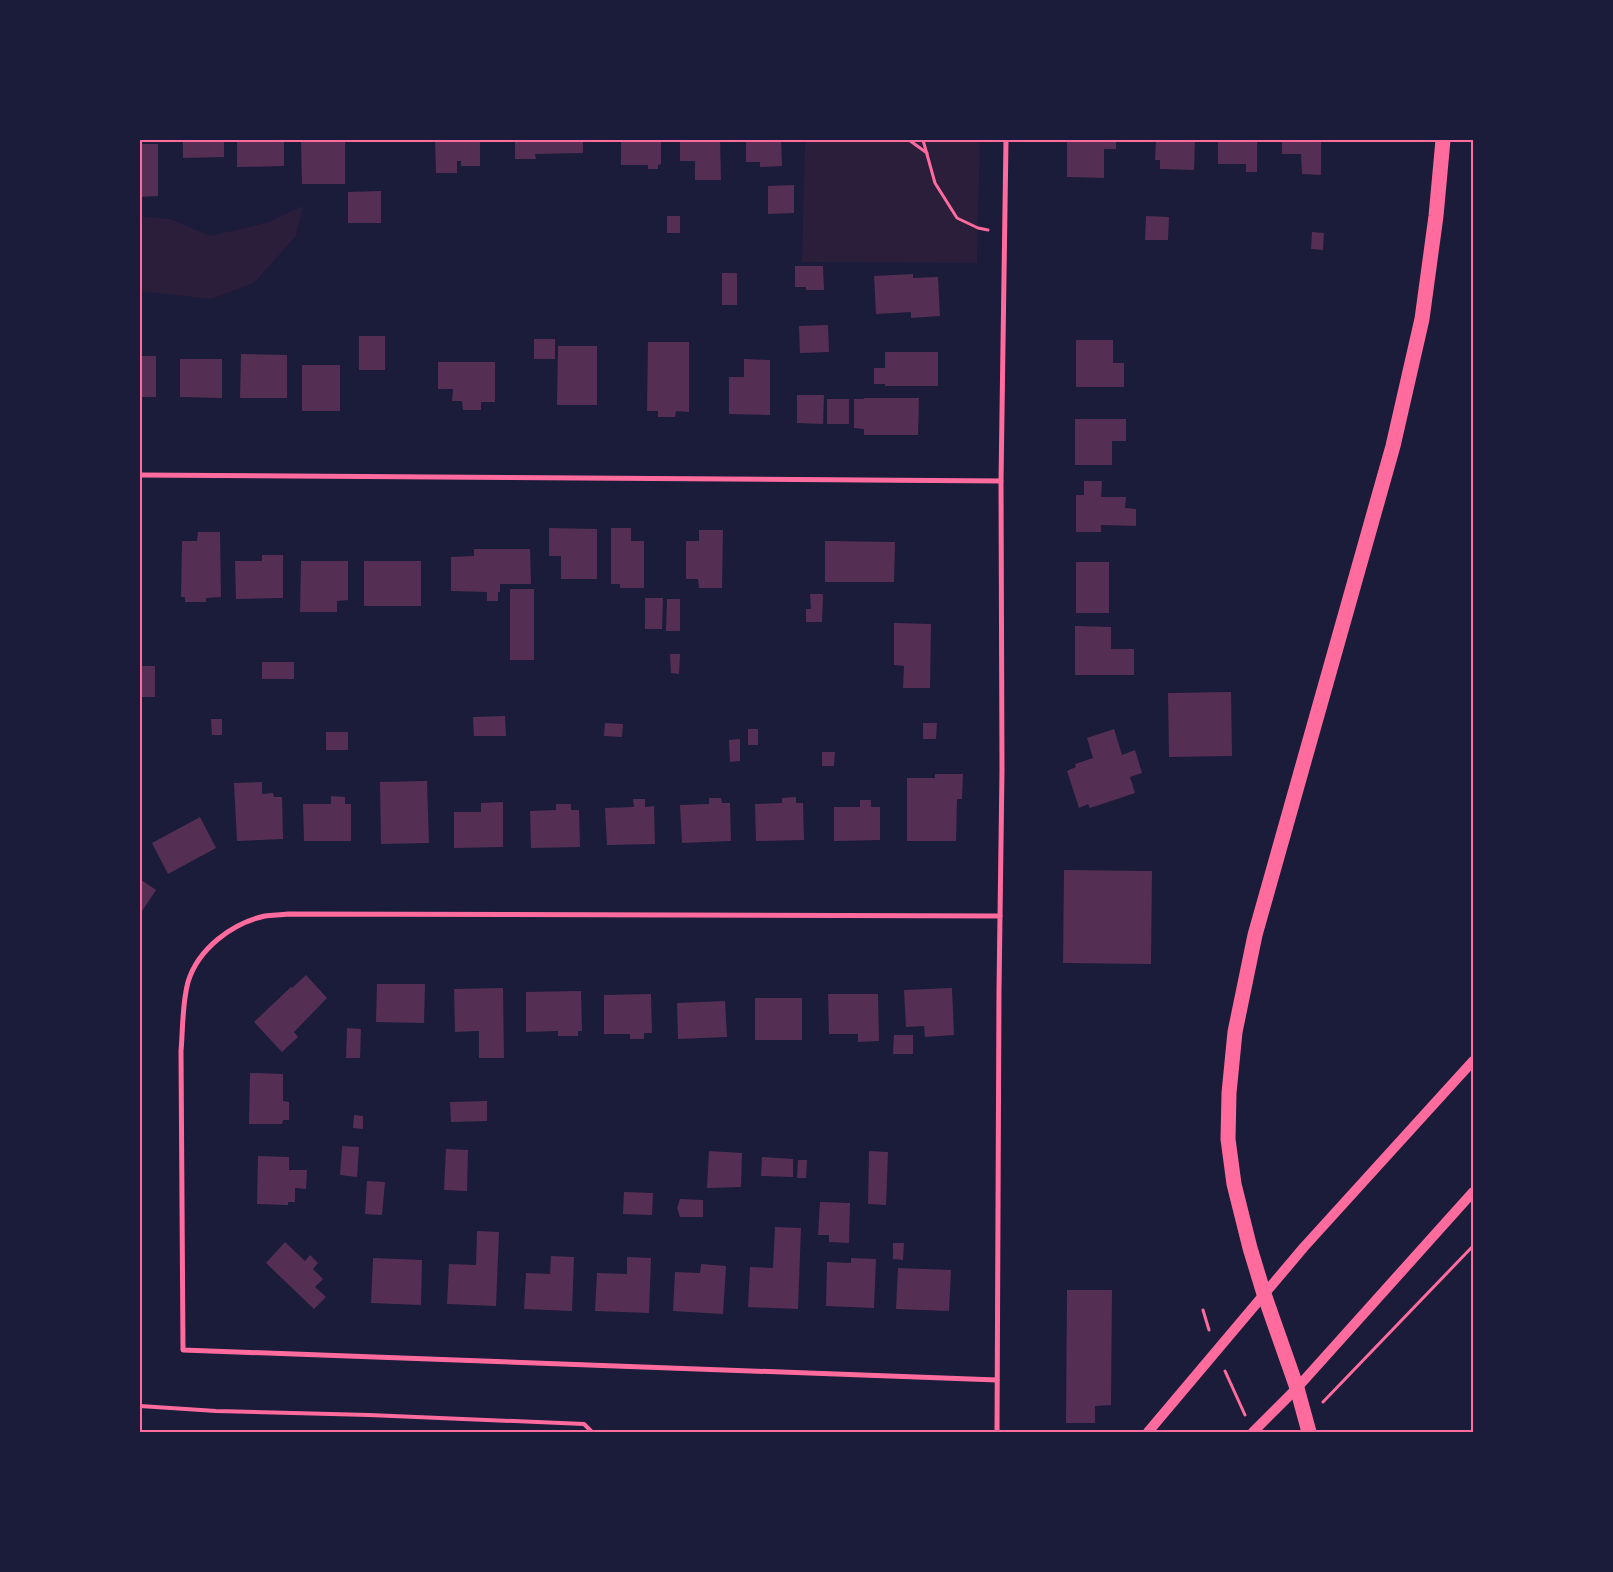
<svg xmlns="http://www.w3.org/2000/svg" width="1613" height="1572" viewBox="0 0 1613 1572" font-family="Rubik,sans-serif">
<rect width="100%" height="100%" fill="#1b1b3a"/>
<g fill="#2a1e3b">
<path d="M 805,140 L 980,140 L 977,263 L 802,262 Z"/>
<path d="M 303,206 L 296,236 L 254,283 L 211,299 L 140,291 L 140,216 L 170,219 L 210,236 L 266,223 Z"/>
</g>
<g fill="#542f53">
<path d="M 183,140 L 224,140 L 224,157 L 183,158 Z"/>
<path d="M 237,140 L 284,140 L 284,166 L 237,167 Z"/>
<path d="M 301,140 L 345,140 L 345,184 L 302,184 Z"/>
<path d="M 435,140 L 480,140 L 480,166 L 461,166 L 461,161 L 457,161 L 457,173 L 436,173 Z"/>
<path d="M 515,140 L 583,140 L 583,153 L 535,154 L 536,159 L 515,159 Z"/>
<path d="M 621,140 L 661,140 L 661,164 L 658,165 L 658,169 L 648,169 L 648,165 L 621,165 Z"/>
<path d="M 680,140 L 720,140 L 721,180 L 695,180 L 695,161 L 680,161 Z"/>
<path d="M 746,140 L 781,140 L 782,166 L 760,167 L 760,162 L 746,162 Z"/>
<path d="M 1067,140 L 1116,140 L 1116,149 L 1104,149 L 1104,178 L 1067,177 Z"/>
<path d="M 1156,140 L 1195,140 L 1194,170 L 1160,169 L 1160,160 L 1155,160 Z"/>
<path d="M 1218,140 L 1257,140 L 1257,172 L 1246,172 L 1246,164 L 1218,164 Z"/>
<path d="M 1282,140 L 1321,140 L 1321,175 L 1302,174 L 1301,154 L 1282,154 Z"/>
<path d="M 140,144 L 158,144 L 158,196 L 140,197 Z"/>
<path d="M 794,185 L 794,213 L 768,214 L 768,186 Z"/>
<path d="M 381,191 L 381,223 L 348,223 L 348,192 Z"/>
<rect x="667" y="216" width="13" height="17"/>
<path d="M 1146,216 L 1169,217 L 1168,240 L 1145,240 Z"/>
<path d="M 1312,232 L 1324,233 L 1323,250 L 1311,249 Z"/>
<path d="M 795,266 L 823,266 L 824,290 L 806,290 L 806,287 L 795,287 Z"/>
<rect x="722" y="273" width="15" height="32"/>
<path d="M 913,274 L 913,278 L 938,277 L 940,316 L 911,318 L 911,312 L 876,314 L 874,276 Z"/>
<path d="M 828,325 L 829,352 L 800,353 L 799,326 Z"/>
<rect x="359" y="336" width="26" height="34"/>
<rect x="534" y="339" width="21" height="20"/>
<path d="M 1076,340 L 1113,340 L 1113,363 L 1124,363 L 1124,387 L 1076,387 Z"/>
<path d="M 648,342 L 689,342 L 689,412 L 676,411 L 675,417 L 658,417 L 658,411 L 647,411 Z"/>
<path d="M 558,346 L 597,346 L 597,405 L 557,405 Z"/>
<path d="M 885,352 L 938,352 L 938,386 L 885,386 L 885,384 L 874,384 L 874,368 L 885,368 Z"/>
<path d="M 241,354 L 287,355 L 287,398 L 240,398 Z"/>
<rect x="140" y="356" width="16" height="41"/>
<path d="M 180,359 L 222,359 L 222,398 L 180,397 Z"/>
<path d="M 744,359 L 770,360 L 770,415 L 729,414 L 729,377 L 744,377 Z"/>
<path d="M 438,362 L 495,362 L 495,402 L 481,402 L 481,410 L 463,410 L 462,401 L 452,401 L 453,389 L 438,389 Z"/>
<rect x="302" y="365" width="38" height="46"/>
<path d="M 797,395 L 824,395 L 823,424 L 797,423 Z"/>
<path d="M 864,398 L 919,398 L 918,435 L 864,435 L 864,429 L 854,428 L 854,399 L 864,399 Z"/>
<rect x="827" y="399" width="22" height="25"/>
<path d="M 1075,419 L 1126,419 L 1126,441 L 1112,441 L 1112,465 L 1075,465 Z"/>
<path d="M 1084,481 L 1102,481 L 1101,497 L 1126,497 L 1125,508 L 1136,509 L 1136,526 L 1101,525 L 1101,532 L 1076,532 L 1076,495 L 1084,495 Z"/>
<path d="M 549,528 L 597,529 L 597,579 L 561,579 L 561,556 L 549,556 Z"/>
<path d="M 611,528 L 631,528 L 631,541 L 644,541 L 644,588 L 620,588 L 620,584 L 611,584 Z"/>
<path d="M 699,530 L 723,530 L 722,588 L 699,588 L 698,579 L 686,579 L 686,541 L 699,541 Z"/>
<path d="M 198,532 L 220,532 L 221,597 L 206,598 L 206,602 L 185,602 L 185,597 L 181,597 L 182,541 L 197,541 Z"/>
<path d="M 825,541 L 895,542 L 894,582 L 825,582 Z"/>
<path d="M 474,549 L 530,549 L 531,584 L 500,584 L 500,592 L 498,592 L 498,601 L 487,601 L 487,592 L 451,591 L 451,557 L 474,556 Z"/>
<path d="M 262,555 L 283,555 L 283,598 L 236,599 L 235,561 L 262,561 Z"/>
<path d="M 301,561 L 348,561 L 348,600 L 337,601 L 337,612 L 300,612 Z"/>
<rect x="364" y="561" width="57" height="45"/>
<rect x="1076" y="562" width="33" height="51"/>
<rect x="510" y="589" width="24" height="71"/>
<path d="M 810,594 L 823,594 L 822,622 L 806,622 L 806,609 L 811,609 Z"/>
<path d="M 645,598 L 663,598 L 662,629 L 645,629 Z"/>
<path d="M 667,599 L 680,599 L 680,631 L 666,631 Z"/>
<path d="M 894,623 L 931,624 L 930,688 L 903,688 L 904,666 L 894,665 Z"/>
<path d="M 1075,626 L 1111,627 L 1111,649 L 1134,649 L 1134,675 L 1075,675 Z"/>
<path d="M 670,654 L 680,654 L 679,674 L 671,673 Z"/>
<rect x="262" y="662" width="32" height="17"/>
<rect x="140" y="666" width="15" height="31"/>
<path d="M 1231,692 L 1232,756 L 1169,757 L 1168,693 Z"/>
<path d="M 505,716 L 506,736 L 474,736 L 473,717 Z"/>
<path d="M 211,719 L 222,719 L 222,735 L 212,735 Z"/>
<path d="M 605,723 L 623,724 L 622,737 L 604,736 Z"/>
<path d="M 923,723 L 937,723 L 936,739 L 923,739 Z"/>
<rect x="748" y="729" width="10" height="16"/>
<path d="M 1114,729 L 1122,755 L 1135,750 L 1142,773 L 1130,777 L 1135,793 L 1090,808 L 1088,804 L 1079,808 L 1067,771 L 1076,767 L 1075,764 L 1093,758 L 1087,738 Z"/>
<rect x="326" y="732" width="22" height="18"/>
<path d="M 740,739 L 740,761 L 730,762 L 729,740 Z"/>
<path d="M 822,752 L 835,752 L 834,766 L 822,766 Z"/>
<path d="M 935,774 L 963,774 L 962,799 L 957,799 L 956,841 L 907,841 L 907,778 L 935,778 Z"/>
<path d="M 427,781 L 429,843 L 381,844 L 380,782 Z"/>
<path d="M 262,782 L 262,794 L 273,793 L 274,797 L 282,797 L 283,839 L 237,841 L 234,783 Z"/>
<path d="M 331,796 L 345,797 L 345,804 L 351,804 L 351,841 L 304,841 L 303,804 L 331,804 Z"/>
<path d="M 796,797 L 796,803 L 803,803 L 804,840 L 756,841 L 755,804 L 782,803 L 782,798 Z"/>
<path d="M 709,798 L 721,798 L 722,803 L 730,803 L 731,841 L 682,843 L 680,805 L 709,804 Z"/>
<path d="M 633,799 L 645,799 L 645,807 L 654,806 L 655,844 L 607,845 L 605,808 L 634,807 Z"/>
<path d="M 860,800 L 871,800 L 871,807 L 880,807 L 880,840 L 834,841 L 834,807 L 860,807 Z"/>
<path d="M 503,802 L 503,847 L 454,848 L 454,812 L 481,812 L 481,803 Z"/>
<path d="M 556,804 L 571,804 L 571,810 L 579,810 L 580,847 L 531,848 L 530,811 L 556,810 Z"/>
<path d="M 200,817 L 216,848 L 168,874 L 152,843 Z"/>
<path d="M 1064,870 L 1152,871 L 1151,964 L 1063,963 Z"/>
<path d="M 140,879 L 156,890 L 140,914 Z"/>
<path d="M 306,975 L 327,998 L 294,1032 L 298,1037 L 282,1052 L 254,1022 L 291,987 L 292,988 Z"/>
<path d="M 377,984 L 425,984 L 424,1023 L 376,1022 Z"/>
<path d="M 503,988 L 504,1058 L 479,1058 L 479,1031 L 455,1032 L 454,989 Z"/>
<path d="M 952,988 L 954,1035 L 925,1037 L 924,1026 L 906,1027 L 904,990 Z"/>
<path d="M 581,991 L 582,1031 L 578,1031 L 578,1036 L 558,1036 L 558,1031 L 526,1032 L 526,992 Z"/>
<path d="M 651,994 L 652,1033 L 644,1033 L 644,1039 L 630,1039 L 630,1034 L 604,1034 L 604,995 Z"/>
<path d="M 828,994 L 878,994 L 879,1041 L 858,1042 L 858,1034 L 829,1034 Z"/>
<rect x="755" y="998" width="47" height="42"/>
<path d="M 725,1001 L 727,1037 L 678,1039 L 677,1003 Z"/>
<path d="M 347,1028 L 361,1029 L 360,1058 L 346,1058 Z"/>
<path d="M 894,1035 L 913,1035 L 913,1054 L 893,1054 Z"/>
<path d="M 250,1073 L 283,1074 L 283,1101 L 289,1102 L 289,1120 L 283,1120 L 282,1124 L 249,1124 Z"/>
<path d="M 487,1101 L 487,1121 L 451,1122 L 450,1102 Z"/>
<path d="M 354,1115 L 363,1116 L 363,1129 L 353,1128 Z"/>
<path d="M 342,1146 L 359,1147 L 357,1177 L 340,1175 Z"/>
<path d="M 446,1149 L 468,1150 L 467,1191 L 444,1190 Z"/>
<path d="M 709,1151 L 742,1153 L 741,1187 L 707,1188 Z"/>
<path d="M 869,1151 L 888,1152 L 886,1205 L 868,1204 Z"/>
<path d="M 258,1156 L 289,1157 L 289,1170 L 307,1170 L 306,1189 L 295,1188 L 295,1202 L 288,1202 L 288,1205 L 257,1204 Z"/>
<path d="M 762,1157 L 793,1159 L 793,1177 L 761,1176 Z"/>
<path d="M 798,1160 L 807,1160 L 806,1178 L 797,1178 Z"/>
<path d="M 367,1181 L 385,1182 L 382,1215 L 365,1214 Z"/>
<path d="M 624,1192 L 653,1193 L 652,1215 L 623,1214 Z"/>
<path d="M 680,1199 L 703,1200 L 703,1217 L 680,1217 L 677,1208 Z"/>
<path d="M 820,1202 L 850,1203 L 849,1243 L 829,1242 L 829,1235 L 818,1235 Z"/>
<path d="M 775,1227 L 801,1228 L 798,1309 L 748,1307 L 750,1267 L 773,1268 Z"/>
<path d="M 477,1231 L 499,1232 L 496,1306 L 447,1304 L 449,1264 L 476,1265 Z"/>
<path d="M 285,1242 L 305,1261 L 310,1255 L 318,1263 L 313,1269 L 323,1279 L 315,1287 L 326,1297 L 314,1309 L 266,1263 Z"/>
<path d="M 893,1243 L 904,1243 L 903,1260 L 893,1259 Z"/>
<path d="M 551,1256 L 574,1257 L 572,1311 L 524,1309 L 526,1273 L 550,1274 Z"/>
<path d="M 627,1257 L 651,1258 L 649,1313 L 595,1311 L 597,1273 L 627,1274 Z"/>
<path d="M 373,1258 L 422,1260 L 421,1305 L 371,1303 Z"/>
<path d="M 851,1258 L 876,1259 L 874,1308 L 826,1306 L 827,1262 L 851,1263 Z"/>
<path d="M 701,1264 L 726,1266 L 723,1314 L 673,1311 L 675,1272 L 700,1273 Z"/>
<path d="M 898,1268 L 951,1270 L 949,1311 L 896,1309 Z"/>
<path d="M 1067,1290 L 1112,1290 L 1111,1405 L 1095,1406 L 1095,1423 L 1066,1423 Z"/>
</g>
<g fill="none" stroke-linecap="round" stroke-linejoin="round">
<g stroke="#ff6b9d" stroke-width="3">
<path d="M 909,140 L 927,153"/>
<path d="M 923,140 L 935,183 L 957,218 L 978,228 L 988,230"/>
<path d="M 1203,1310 L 1209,1330"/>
<path d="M 1225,1371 L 1245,1415"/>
<path d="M 1323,1402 L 1473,1246"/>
</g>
<path stroke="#ff6b9d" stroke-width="4" d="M 140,1406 L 216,1411 L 369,1415 L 584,1424 L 592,1432"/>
<g stroke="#ff6b9d" stroke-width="5">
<path d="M 140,475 L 1001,481"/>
<path d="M 997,1380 L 183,1350 L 181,1051 C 183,1029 182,1004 188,982 C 198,949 232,923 265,916 C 272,915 280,915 288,914 L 1000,916"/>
<path d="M 997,1432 L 999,990 L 1002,770 L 1001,481 L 1006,140"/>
</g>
<g stroke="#ff6b9d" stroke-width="10">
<path d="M 1148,1432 L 1304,1247 L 1473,1061"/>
<path d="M 1253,1432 L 1297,1388 L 1473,1192"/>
</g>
<path stroke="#ff6b9d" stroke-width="15" d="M 1309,1432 L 1297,1388 L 1264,1294 L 1250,1248 L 1234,1184 L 1228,1139 L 1229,1093 L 1235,1032 L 1255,935 L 1393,446 L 1422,319 L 1436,216 L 1443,140"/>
</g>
<rect width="1613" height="1572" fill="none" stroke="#1b1b3a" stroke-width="282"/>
<rect x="141" y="141" width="1331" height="1290" fill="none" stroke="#ff6b9d" stroke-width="2"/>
</svg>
